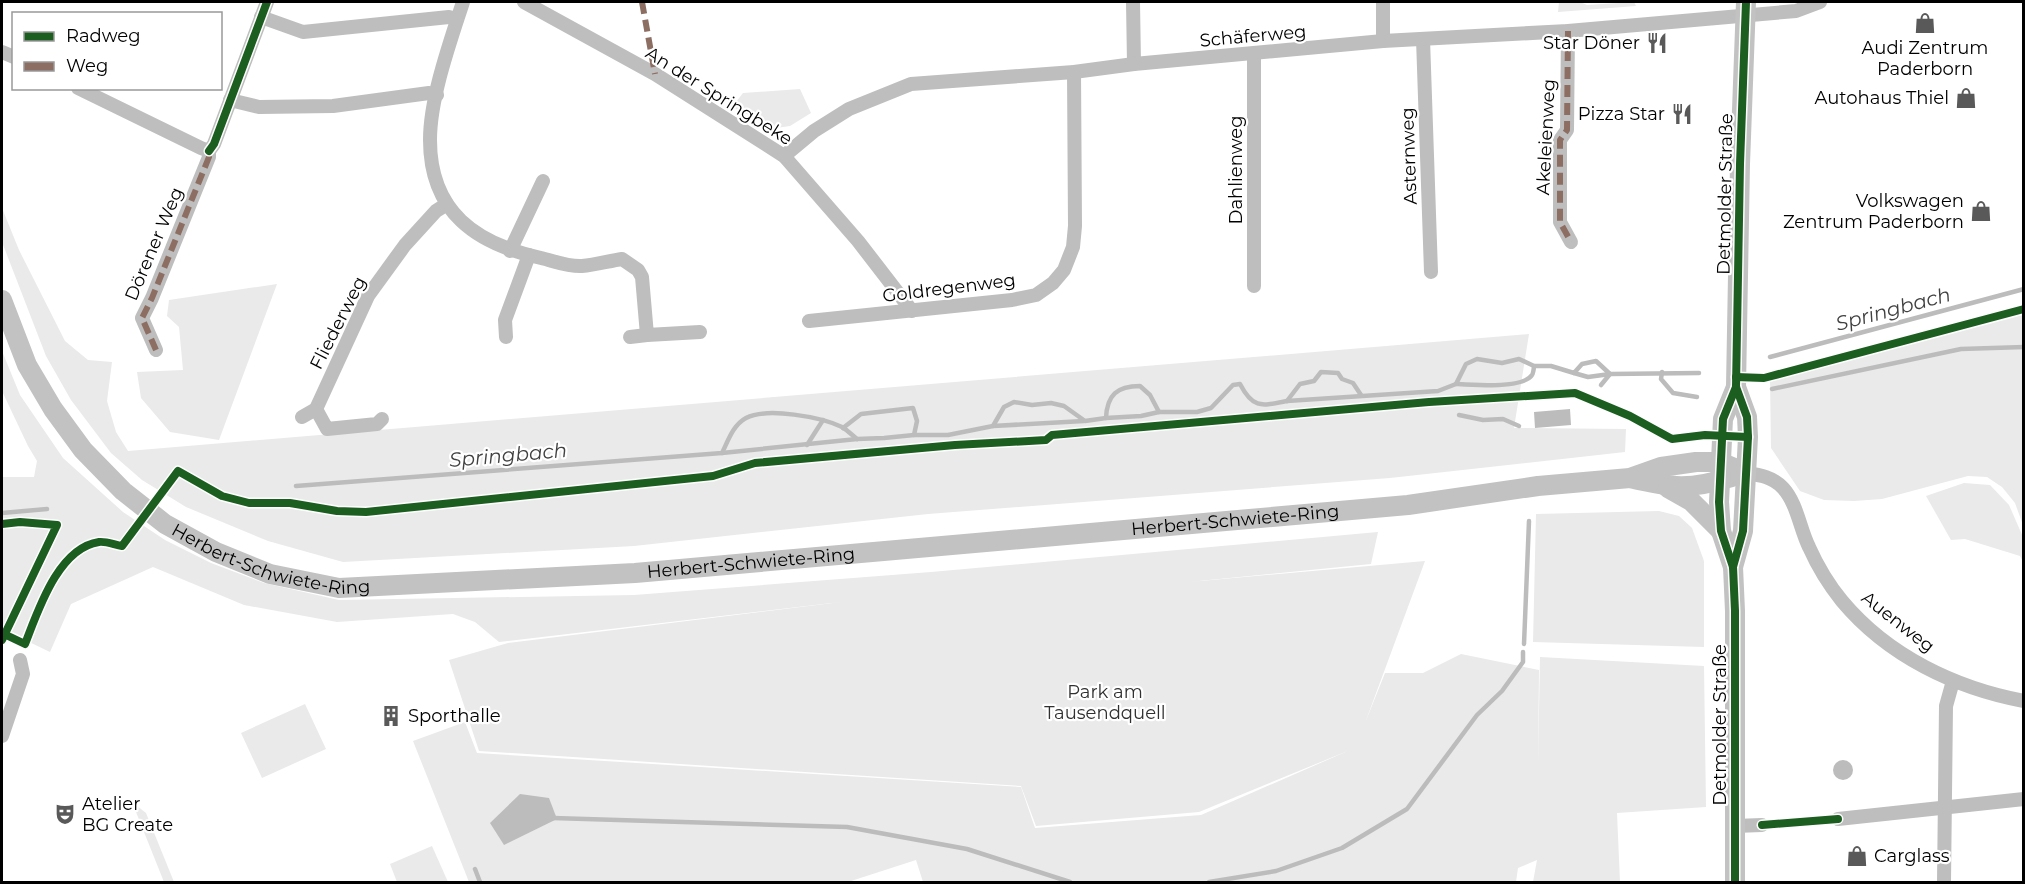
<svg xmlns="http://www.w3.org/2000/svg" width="2025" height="884" viewBox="0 0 2025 884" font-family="Montserrat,sans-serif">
<rect width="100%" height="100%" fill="#fff"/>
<g fill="#eaeaea">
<path d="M 1559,2 L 1580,2 L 1587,5 L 1634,2 L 1636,6 L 1558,12 Z"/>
<path d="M 800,89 L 811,113 L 790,126 L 776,128 L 732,107 L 743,93 Z"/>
<path d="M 2,208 L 19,250 L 65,341 L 88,360 L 112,362 L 107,401 L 116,432 L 128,451 L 1529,334 L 1514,428 L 1626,429 L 1625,452 L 1390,478 L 928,514 L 634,546 L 343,562 L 268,541 L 186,507 L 142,480 L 111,453 L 71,400 L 46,356 L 2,242 Z"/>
<path d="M 277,284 L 219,440 L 170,432 L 141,398 L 137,372 L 183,370 L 179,327 L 167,316 L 169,300 Z"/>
<path d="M 2023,310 L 2023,525 L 2015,503 L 2002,487 L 1987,477 L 1968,476 L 1882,499 L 1854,501 L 1824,500 L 1800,491 L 1771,448 L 1770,379 Z"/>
<path d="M 2,351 L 20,395 L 63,458 L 123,512 L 165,540 L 211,563 L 264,583 L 339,600 L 634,595 L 931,572 L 1378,532 L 1371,564 L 1189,582 L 1425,561 L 1365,723 L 1385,673 L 1423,673 L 1461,654 L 1539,670 L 1538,766 L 1540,657 L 1704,666 L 1706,807 L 1617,813 L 1620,882 L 1533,882 L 1537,860 L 1518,868 L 1516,882 L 923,882 L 916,860 L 848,882 L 469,882 L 413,741 L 465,722 L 477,753 L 1021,787 L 1035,828 L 1201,815 L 1350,750 L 1199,812 L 1036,826 L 1021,786 L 479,751 L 449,660 L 508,643 L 849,601 L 499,642 L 475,622 L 453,614 L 337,622 L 244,605 L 153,567 L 71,604 L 50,652 L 2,629 L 2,477 L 34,477 L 37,461 L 28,446 L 2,391 Z"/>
<path d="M 1964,483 L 1990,485 L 2009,505 L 2023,537 L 2023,562 L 2020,556 L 1965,539 L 1951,540 L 1926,496 Z"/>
<path d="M 1659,511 L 1679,516 L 1692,528 L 1704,561 L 1704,647 L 1533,642 L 1536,514 Z"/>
<path d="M 305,704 L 326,749 L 262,778 L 241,733 Z"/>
<path d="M 132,802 L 146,813 L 174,882 L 164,882 Z"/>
<path d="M 432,846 L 448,882 L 397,882 L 390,864 Z"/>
</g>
<g fill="#bcbcbc">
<path d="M 1570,409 L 1571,425 L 1535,428 L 1534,412 Z"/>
<circle cx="1843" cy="770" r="10"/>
<path d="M 520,794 L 549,798 L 557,819 L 504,845 L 490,823 Z"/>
</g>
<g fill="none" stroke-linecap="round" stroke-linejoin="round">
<g stroke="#bcbcbc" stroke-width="4.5">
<path d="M 1770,357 L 2024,289"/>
<path d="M 1662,372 L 1661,379 L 1673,393 L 1697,397"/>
<path d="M 1574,373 L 1588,377 L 1610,374"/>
<path d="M 1456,384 C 1471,385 1523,389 1532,375 C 1533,374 1534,368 1534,366"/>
<path d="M 1601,385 L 1610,374"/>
<path d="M 1772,389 L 1961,349 L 2024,347"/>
<path d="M 1287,401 L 1300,384 L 1314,381 L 1321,372 L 1338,373 L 1342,379 L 1353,383 L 1361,395"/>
<path d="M 1459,415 L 1483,420 L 1503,419 L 1519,426"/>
<path d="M 1106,418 C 1107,395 1117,386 1140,386 L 1150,395 L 1159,412"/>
<path d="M 993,426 L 1084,421"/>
<path d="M 843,428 L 861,414 L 913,408 L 917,421 L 914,435"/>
<path d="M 807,445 L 823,420"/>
<path d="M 722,453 L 857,439 L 884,438 L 914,435 L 948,435 L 993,426 L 1004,407 L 1014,402 L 1032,405 L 1051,403 L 1064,406 L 1085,421 L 1106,418 L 1141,416 L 1159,412 L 1197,412 L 1211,408 L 1233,385 L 1240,384 C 1253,409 1261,406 1287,401 L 1438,391 L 1456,384 L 1466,364 L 1477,359 L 1502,363 L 1519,359 L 1534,366 L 1551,366 L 1574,373 L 1582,364 L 1596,361 L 1610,374 L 1699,373"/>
<path d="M 296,486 L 722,453 C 728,441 733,425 746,418 C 767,407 821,417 842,427 C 847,430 852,435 857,439"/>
<path d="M 2,513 L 47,509"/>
<path d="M 1524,644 L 1529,521"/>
<path d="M 553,818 L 847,827 L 967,849 L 1070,882"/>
<path d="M 475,869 L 480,882"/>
<path d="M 1209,882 L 1276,871 L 1342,848 L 1407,809 L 1477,715 L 1502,691 L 1523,662 L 1523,652"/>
</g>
<g stroke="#bebebe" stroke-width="14">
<path d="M 463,2 C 450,42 430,98 430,140 C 430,212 476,244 541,258 C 554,261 569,267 582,266 C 595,265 609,261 622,259 L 638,270 L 642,277 L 647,335 L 700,332"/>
<path d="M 524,2 L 655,74 L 784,156 L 858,241 L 912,311"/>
<path d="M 1133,2 L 1134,64"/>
<path d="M 1383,2 L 1383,41"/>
<path d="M 261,17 L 303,32 L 449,17 L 457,19"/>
<path d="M 1568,31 L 1567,130 L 1560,140 L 1560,222 L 1571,242"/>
<path d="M 1423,39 L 1431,272"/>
<path d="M 2,52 L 14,57"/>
<path d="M 1254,54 L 1254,286"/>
<path d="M 78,88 L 201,148 L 209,151"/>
<path d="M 230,100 L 259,107 L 333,106 L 429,93 L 437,95"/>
<path d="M 784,156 L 814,131 L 849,109 L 911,84 L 1074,72 L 1134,64 L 1383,41 L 1568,31 L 1796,11 L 1820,2"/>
<path d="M 510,251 L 543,181"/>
<path d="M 809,321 L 1012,300 L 1036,295 L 1053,283 L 1064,270 L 1073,247 L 1075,226 L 1074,72"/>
<path d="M 506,337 L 505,320 L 529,255"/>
<path d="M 630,337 L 647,335"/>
<path d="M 156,350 L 142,318 L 152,298 L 209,157 L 209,151 L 214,144 L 267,2"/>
<path d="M 316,409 L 327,429 L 377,424 L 382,419"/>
<path d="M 302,417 L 316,409 L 368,296 L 405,245 L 436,211 L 447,204"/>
<path d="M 1746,473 C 1760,475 1773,477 1783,488 C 1797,503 1800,529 1809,547 C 1817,565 1829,585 1842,601 C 1888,656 1955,688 2024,701"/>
<path d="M 2,736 L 23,674 L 20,660"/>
<path d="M 1838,819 L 2024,799"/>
<path d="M 1735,826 L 1762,825"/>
<path d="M 1944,882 L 1946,706 L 1953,681"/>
</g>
<g stroke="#c2c2c2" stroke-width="20">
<path id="s1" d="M 2,300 L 27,365 L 53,409 L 83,450 L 123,491 L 165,524 L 216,552 L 270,574 L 339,588 L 635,573 L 1408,505 L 1538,486 L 1630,478 L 1661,467 L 1696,462 L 1720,462 L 1746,473"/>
<path d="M 1630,478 C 1672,488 1690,490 1732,477"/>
<path d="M 1668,488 L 1691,501 L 1721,531"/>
<path d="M 1733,567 L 1743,531 L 1748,437 L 1747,417 L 1736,387 L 1740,164 L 1746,2"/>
<path d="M 1735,882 L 1735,611 L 1733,567 L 1721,531 L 1719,502 L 1723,419 L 1736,387"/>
</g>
<g stroke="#8d6e63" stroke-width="6" stroke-dasharray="12 6" stroke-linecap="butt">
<path d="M 642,2 L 655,74"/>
<path d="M 1568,31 L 1567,130 L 1560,140 L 1560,222 L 1571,242"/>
<path d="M 156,350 L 142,318 L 152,298 L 209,157 L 209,151"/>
</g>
<defs>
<g id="cycleway">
<path d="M 209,151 L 214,144 L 267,2"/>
<path d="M 1736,377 L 1764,378 L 2024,309"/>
<path d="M 2,524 L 20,522 L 57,525 L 2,640"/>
<path d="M 1733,567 L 1743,531 L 1748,437 L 1747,417 L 1736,387 L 1740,164 L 1746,2"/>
<path d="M 4,634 L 25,644 C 38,611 58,548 99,542 C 106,541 115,545 122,546 L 178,471 L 222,496 L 249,503 L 290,503 L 337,511 L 366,512 L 713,476 L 755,463 L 955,445 L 1046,440 L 1052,435 L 1429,402 L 1575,393 L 1630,416 L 1672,439 L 1705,435 L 1748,437"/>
<path d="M 1762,825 L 1838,819"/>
<path d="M 1735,882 L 1735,611 L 1733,567 L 1721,531 L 1719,502 L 1723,419 L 1736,387"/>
</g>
</defs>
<use href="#cycleway" stroke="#fff" stroke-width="11"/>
<use href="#cycleway" stroke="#1b5e20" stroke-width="8"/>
</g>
<defs>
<symbol id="shop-bare" viewBox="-9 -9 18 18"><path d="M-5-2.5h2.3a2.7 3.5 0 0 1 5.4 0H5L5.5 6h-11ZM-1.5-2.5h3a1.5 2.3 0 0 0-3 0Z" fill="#595959" stroke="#fff" stroke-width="2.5" paint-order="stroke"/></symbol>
<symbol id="restaurant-bare" viewBox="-9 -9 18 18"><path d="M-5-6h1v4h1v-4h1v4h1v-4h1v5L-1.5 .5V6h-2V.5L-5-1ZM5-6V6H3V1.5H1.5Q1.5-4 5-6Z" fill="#595959" stroke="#fff" stroke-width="2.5" paint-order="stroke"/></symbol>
<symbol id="building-bare" viewBox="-9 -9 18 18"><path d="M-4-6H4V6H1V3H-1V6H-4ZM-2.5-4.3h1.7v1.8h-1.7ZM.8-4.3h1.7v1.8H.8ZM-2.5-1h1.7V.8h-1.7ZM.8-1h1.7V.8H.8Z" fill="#595959" stroke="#fff" stroke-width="2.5" paint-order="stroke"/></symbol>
<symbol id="theatre-bare" viewBox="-9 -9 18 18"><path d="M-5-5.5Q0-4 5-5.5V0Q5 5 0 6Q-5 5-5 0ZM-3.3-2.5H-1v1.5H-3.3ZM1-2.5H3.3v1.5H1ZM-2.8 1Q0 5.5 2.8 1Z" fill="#595959" stroke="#fff" stroke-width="2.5" paint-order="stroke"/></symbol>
</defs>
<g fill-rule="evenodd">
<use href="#shop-bare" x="1910" y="8" width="30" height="30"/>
<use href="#restaurant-bare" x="1642" y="28" width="30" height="30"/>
<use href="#shop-bare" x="1951" y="83" width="30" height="30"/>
<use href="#restaurant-bare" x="1667" y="99" width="30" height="30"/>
<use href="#shop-bare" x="1966" y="196" width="30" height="30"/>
<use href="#building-bare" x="376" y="701" width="30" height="30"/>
<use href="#theatre-bare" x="50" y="799" width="30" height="30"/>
<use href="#shop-bare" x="1842" y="841" width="30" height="30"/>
</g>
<g text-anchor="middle" stroke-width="4.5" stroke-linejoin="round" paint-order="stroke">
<g font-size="18" fill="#000" stroke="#fff">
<text transform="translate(1253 36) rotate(-5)" y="6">Schäferweg</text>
<text transform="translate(719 96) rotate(32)" y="6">An der Springbeke</text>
<text transform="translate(1546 137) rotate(-87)" y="6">Akeleienweg</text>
<text transform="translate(1409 156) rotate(-92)" y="6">Asternweg</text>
<text transform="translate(1236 170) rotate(-90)" y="6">Dahlienweg</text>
<text transform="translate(1725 194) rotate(-89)" y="6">Detmolder Straße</text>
<text transform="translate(154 244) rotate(-67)" y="6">Dörener Weg</text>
<text transform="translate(949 288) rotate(-7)" y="6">Goldregenweg</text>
<text transform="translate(338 323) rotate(-63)" y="6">Fliederweg</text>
<text dy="6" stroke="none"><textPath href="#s1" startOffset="1368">Herbert-Schwiete-Ring</textPath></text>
<text dy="6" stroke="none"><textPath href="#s1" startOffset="396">Herbert-Schwiete-Ring</textPath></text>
<text dy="6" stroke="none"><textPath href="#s1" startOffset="882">Herbert-Schwiete-Ring</textPath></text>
<text transform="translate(1898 622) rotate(38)" y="6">Auenweg</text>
<text transform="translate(1720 725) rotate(-90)" y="6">Detmolder Straße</text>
</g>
<g font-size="18" fill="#000" stroke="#fff" text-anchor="end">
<text x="1640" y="49">Star Döner</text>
<text x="1925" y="54" text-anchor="middle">Audi Zentrum<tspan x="1925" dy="21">Paderborn</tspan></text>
<text x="1949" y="104">Autohaus Thiel</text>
<text x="1665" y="120">Pizza Star</text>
<text x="1964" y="207">Volkswagen<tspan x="1964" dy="21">Zentrum Paderborn</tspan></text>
<text x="408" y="722" text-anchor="start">Sporthalle</text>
<text x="82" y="810" text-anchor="start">Atelier<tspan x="82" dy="21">BG Create</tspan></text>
<text x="1874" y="862" text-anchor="start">Carglass</text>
</g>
<g font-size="18" fill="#303030" stroke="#fff">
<text x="1105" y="698">Park am<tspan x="1105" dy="21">Tausendquell</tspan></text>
</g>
<g font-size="20" font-style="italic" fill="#414141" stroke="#fff">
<text transform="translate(1893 309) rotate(-15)" y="7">Springbach</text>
<text transform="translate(508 455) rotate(-5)" y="7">Springbach</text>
</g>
</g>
<rect width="2025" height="884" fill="none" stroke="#000000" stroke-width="6"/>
<rect x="12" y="12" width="210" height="78" fill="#ffffff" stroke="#999999" stroke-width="1.5"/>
<rect x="24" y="32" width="30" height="9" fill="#1b5e20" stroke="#999999" stroke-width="1.5"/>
<text x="66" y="42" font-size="18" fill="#000000">Radweg</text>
<rect x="24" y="62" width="30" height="9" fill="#8d6e63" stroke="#999999" stroke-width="1.5"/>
<text x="66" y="72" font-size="18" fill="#000000">Weg</text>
</svg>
